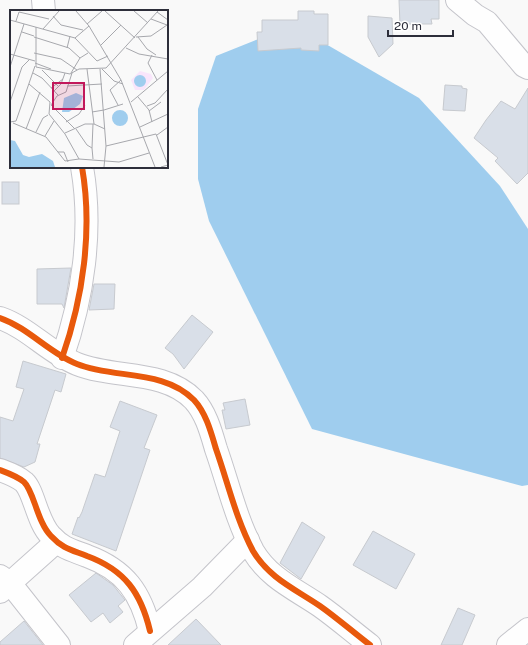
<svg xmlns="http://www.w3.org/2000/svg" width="528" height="645" viewBox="0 0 528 645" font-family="'Public Sans',sans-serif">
<rect width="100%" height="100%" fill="#f9f9f9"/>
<path fill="#9fcdee" d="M 266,36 L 312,36 L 419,98 L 500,186 L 528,229 L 528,485 L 522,486 L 312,429 L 209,221 L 198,179 L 198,109 L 216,56 Z"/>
<g fill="#d9dfe8" stroke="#c7cacf">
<path d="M 399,0 L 439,0 L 439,19 L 431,19 L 432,24 L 400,24 Z"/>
<path d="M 298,11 L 314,11 L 314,14 L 328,14 L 328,45 L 319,45 L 319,51 L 301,50 L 301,48 L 258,51 L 257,32 L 262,32 L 262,20 L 298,20 Z"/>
<path d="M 368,16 L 392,18 L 393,44 L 379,57 L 368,37 Z"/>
<path d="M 445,85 L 462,86 L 462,88 L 467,89 L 465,111 L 443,110 Z"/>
<path d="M 528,88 L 528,173 L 517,184 L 495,161 L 498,158 L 474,138 L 486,120 L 501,101 L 515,109 Z"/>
<rect x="2" y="182" width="17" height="22"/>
<path d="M 71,268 L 64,308 L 62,304 L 37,304 L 37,269 Z"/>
<path d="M 94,284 L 115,284 L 114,309 L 89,310 Z"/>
<path d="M 192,315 L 213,332 L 184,369 L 173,354 L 165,348 Z"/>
<path d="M 23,361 L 66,374 L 61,392 L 55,390 L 37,444 L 40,444 L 35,462 L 24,467 L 0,458 L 0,417 L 13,421 L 24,389 L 16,387 Z"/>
<path d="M 245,399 L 250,425 L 226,429 L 222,410 L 225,410 L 223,403 Z"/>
<path d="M 120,401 L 157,415 L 144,448 L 150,450 L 116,551 L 72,534 L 78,517 L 79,518 L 82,512 L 95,474 L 105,477 L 120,431 L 110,427 Z"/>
<path d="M 302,522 L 325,537 L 301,579 L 280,563 Z"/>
<path d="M 373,531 L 415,554 L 396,589 L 353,565 Z"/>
<path d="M 96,573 L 113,585 L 125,600 L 118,606 L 123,612 L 110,623 L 103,613 L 91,622 L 69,595 Z"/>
<path d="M 458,608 L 475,615 L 462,645 L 441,645 Z"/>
<path d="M 196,619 L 221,645 L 168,645 Z"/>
<path d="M 24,621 L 43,645 L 0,645 L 0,642 Z"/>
</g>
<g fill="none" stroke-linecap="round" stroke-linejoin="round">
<defs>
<g id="minor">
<path d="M 43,0 L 44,11"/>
<path d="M 457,0 L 475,15 L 487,22 L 524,66 L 528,68"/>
<path d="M 0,318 C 29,328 49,353 77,364 C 114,379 164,369 194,400 C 206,413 211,432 216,449 C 228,483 236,519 253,551 C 269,578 295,589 320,606 C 337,618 353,632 370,645"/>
<path d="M 62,358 C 83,298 93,230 82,167"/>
<path d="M 0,470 C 8,473 17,476 24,482 C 34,491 37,522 51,536 C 63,549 72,550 87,556 C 125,570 141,593 150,631"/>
<path d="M 0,576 L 10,583 L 59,645"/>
<path d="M 0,592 L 56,542"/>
<path d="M 135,645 L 202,587 L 248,540"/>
<path d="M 508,645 L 528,629"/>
</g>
</defs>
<use href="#minor" stroke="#c4c4ca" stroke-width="24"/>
<use href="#minor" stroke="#fefefe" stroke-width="22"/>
<defs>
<g id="cycleway">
<path d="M 0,318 C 29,328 49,353 77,364 C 114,379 164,369 194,400 C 206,413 211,432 216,449 C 228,483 236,519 253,551 C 269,578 295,589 320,606 C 337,618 353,632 370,645"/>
<path d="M 62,358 C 83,298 93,230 82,167"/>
<path d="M 0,470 C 8,473 17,476 24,482 C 34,491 37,522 51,536 C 63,549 72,550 87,556 C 125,570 141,593 150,631"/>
</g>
</defs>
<use href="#cycleway" stroke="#fff" stroke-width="8"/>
<use href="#cycleway" stroke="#e8590c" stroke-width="6"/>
</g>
<g transform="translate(10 10)">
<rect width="158" height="158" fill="#f9f9f9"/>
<path d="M 130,61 L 141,64 L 143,68 L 134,80 L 125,80 L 121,70 Z" fill="#f9e5fb"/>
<path d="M124 71a6 6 0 1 1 12 0a6 6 0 1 1-12 0ZM 66,83 L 73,86 L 70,94 L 59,102 L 52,102 L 54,88 ZM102 108a8 8 0 1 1 16 0a8 8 0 1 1-16 0ZM 0,130 L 5,131 L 13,145 L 19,147 L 32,144 L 43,151 L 45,157 L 0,157 Z" fill="#9fcdee"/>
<path fill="none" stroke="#a7a8ad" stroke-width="1" d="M 66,1 L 79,16 L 111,70 L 145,157M 95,1 L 125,28M 124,1 L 138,13M 147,2 L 158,10M 43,6 L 51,15 L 73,20M 141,9 L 157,15M 0,10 L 65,28 L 87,51 L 98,46M 6,11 L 9,2 L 39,9M 77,14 L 92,1M 26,17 L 26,57 L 60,64 L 69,59 L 96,58 L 148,1M 33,19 L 49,1M 12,22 L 24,26M 24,27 L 59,38 L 70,48M 126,27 L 141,26 L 157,15M 128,27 L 137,39 L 146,45M 65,28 L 79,16M 91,35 L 111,15M 57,38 L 60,26M 116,38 L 129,44 L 158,49M 24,43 L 51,49 L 67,60M 0,44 L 25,51M 142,45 L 138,53 L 147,70M 25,53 L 41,59M 0,57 L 14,14M 77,59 L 84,114 L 95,119M 90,59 L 96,136 L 94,157M 92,59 L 104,71 L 113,74M 32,60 L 48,76M 23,63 L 32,68 L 48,85M 61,63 L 70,48 L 78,43M 19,74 L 40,92 L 39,104 L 55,124 L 69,149 L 109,152 L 139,143M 57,76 L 92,74M 41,78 L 53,69M 44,81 L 51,74 L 55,63M 128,87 L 139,100 L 142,112M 0,92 L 12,57 L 19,50M 121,92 L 158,61M 41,95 L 47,86 L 56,82 L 62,63M 41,95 L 65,119M 108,95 L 100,80 L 111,70M 137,96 L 145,93 L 158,79M 94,100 L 113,94M 139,101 L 151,92M 82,102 L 94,100M 0,112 L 6,111 L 25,56M 56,112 L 69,104 L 75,95M 3,113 L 36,127 L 55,151 L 69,149M 130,117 L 158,104M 16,119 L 30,82M 66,119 L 77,135 L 82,138 L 83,149M 26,122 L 33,108 L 38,105M 55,123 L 75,114 L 84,114M 147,125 L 158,117M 35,126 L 44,111M 96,136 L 146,124 L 158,155 L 151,157M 82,138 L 83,114M 48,142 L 54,142 L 58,152"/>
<path fill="#c2185b" fill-opacity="0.15" stroke="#c2185b" stroke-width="2" d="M 43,73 L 74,73 L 74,99 L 43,99 Z"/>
<rect width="158" height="158" fill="none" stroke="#2d2e3a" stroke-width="2"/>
</g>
<path d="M388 30v6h65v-6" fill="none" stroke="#2d2e3a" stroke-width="2"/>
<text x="394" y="30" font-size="12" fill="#2d2e3a" stroke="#ffffff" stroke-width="3" paint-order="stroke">20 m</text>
</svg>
